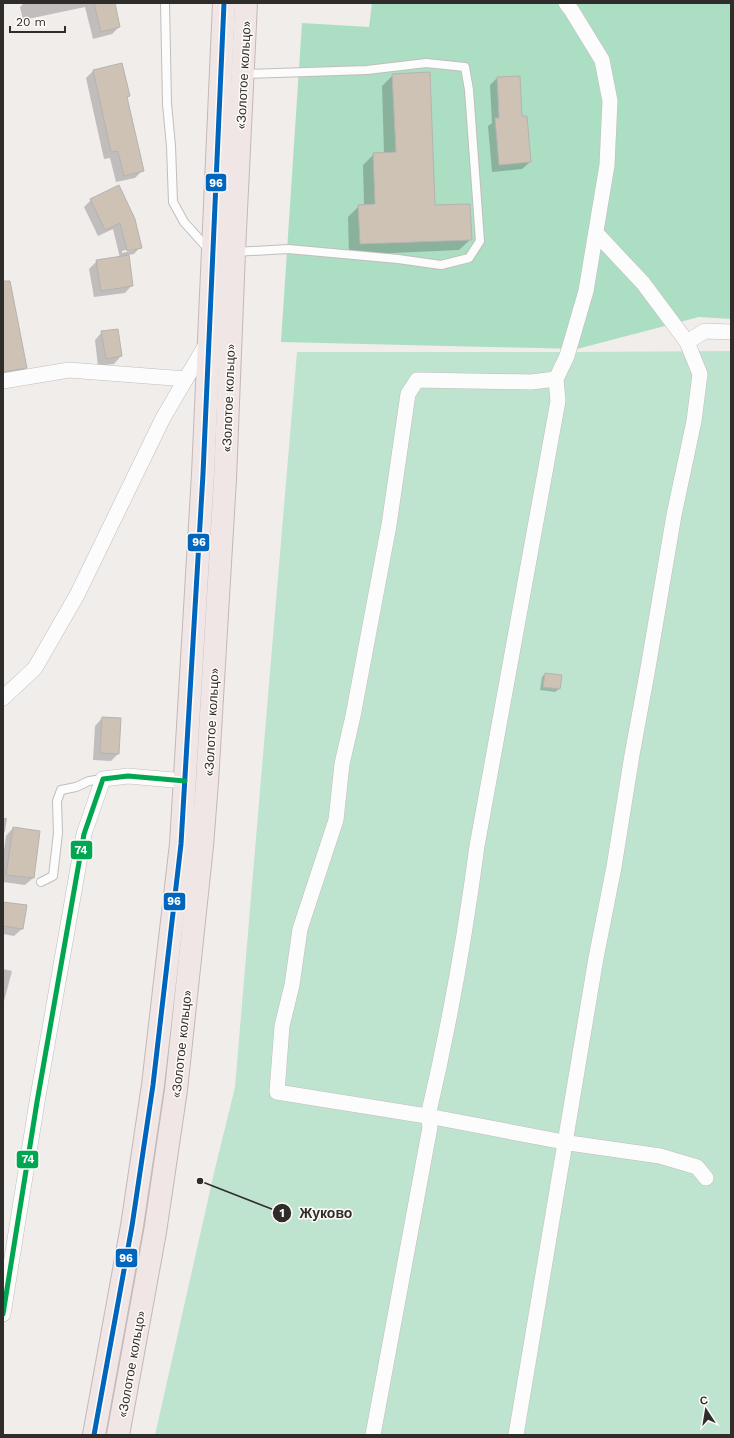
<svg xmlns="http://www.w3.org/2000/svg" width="734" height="1438" viewBox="0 0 734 1438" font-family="'Work Sans',sans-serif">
<rect width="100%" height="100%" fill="#f0edeb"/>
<path fill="#bee4cf" d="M 731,351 L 731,1435 L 155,1435 L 214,1173 L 235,1087 L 297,352 L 577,352 Z"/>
<path fill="#acdec4" d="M 372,3 L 731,3 L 731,319 L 699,317 L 577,349 L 281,342 L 302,23 L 369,27 Z"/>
<g fill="#0003" fill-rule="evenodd">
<path d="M 24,3 L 114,3 L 119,27 L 112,34 L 93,39 L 85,7 L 23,20 L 20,7 Z"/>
<path d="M 93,71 L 129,96 L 126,99 L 143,170 L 135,178 L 116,182 L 110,158 L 104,159 L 86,78 Z"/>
<path d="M 393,75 L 434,206 L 471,239 L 459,250 L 349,255 L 348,217 L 359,206 L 364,205 L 363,165 L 374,154 L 384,154 L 382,86 Z"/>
<path d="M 497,78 L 521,117 L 530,162 L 522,169 L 492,172 L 488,126 L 492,123 L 490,85 Z"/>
<path d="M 118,187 L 140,247 L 134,254 L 128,255 L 132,285 L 125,293 L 94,297 L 89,269 L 97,261 L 120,258 L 113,229 L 98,236 L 84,207 L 91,200 ZM 134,248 L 134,250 L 122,253 L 122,251 Z"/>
<path d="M 3,318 L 26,368 L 19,375 L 3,378 Z"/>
<path d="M 102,332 L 121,356 L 114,364 L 98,366 L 95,340 Z"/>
<path d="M 545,674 L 561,676 L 559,689 L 555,692 L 540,690 L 542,677 Z"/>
<path d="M 102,718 L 118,754 L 111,761 L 93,760 L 95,726 Z"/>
<path d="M 3,818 L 7,818 L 5,831 L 3,834 Z"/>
<path d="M 13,828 L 39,832 L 33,878 L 25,885 L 3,882 L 3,857 L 6,836 Z"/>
<path d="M 3,903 L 22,929 L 14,936 L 3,934 Z"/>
<path d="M 3,969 L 12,971 L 3,1005 Z"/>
</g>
<g fill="#cec2b4" stroke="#b5b3b1">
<path d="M 94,3 L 115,3 L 120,27 L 101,32 Z"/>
<path d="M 122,63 L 130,96 L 127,97 L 144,171 L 124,176 L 118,151 L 111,152 L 93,70 Z"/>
<path d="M 430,72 L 435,205 L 470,204 L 472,240 L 360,244 L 358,205 L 375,204 L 373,153 L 396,152 L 392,74 Z"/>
<path d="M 520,76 L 522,116 L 527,116 L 531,162 L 499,165 L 495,118 L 499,118 L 497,77 Z"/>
<path d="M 119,185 L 135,219 L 142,248 L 127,251 L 120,223 L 105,230 L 90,199 Z"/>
<path d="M 129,255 L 133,286 L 101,291 L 96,260 Z"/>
<path d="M 3,281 L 10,281 L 27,368 L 3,372 Z"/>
<path d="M 118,329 L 122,356 L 106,359 L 101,331 Z"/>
<path d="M 545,673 L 562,675 L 560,689 L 543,687 Z"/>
<path d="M 102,717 L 121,718 L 119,754 L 100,753 Z"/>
<path d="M 13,827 L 40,831 L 34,878 L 6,875 Z"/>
<path d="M 3,902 L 27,905 L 23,929 L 3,926 Z"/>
</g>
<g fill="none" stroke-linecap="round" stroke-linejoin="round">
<defs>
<g id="lane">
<path d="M 165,3 L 167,104 L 171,146 L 173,202 L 184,222 L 210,251"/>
<path d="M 234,252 L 288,249 L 398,259 L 441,265 L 469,258 L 480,241 L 469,90 L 465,67 L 426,63 L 367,70 L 243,74"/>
<path d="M 41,882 L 53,876 L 58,833 L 57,801 L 61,790 L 76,787 L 89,781 L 103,779"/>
</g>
<g id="street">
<path d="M 566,3 L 572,11 L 602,60 L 610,101 L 607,165 L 586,291 L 567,356 L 556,379 L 531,382 L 417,380 L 408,394 L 389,525 L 353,716 L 342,764 L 336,820 L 300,929 L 292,985 L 282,1026 L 277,1092 L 433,1117 L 569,1143 L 660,1156 L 697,1167 L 706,1178"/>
<path d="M 687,342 L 705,331 L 731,332"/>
<path d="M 3,381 L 69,370 L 186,379"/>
<path d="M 3,698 L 35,668 L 77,595 L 163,418 L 207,343"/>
<path d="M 3,1314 L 37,1102 L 84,834 L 103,779 L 128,776 L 185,781"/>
<path d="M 373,1435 L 430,1127 L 428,1116 C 449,1027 465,937 477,846 L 558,401 L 556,379"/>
<path d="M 516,1435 L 596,958 L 614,867 L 632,755 L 648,668 L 674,515 L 694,421 L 700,374 L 687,342 L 643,283 L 596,233"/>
</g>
<g id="highway">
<path d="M 94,1435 L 132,1226 L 153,1085 L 181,844 L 203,474 L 224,3"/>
<path d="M 118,1435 L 155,1232 L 176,1090 L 202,846 L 207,782 L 225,479 L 234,252 L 246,3"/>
</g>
</defs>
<use href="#lane" stroke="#c0bebc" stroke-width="10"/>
<use href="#street" stroke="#c0bebc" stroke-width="16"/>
<use href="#highway" stroke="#c3b8b7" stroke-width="24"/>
<use href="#lane" stroke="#fdfcfc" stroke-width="8"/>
<use href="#street" stroke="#fdfcfc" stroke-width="15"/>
<use href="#highway" stroke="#f0e6e6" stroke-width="22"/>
<defs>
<path id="bus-1" d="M 94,1435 L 132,1226 L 153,1085 L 181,844 L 203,474 L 224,3"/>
<path id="bus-2" d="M 3,1314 L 37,1102 L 84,834 L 103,779 L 128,776 L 185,781"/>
</defs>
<use href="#bus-1" stroke="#fefbf7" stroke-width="8"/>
<use href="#bus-2" stroke="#fefbf7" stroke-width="8"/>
<use href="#bus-1" stroke="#0065bd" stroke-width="5"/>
<use href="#bus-2" stroke="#00a651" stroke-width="5"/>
</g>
<g text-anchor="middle" stroke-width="3" stroke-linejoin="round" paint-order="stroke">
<g font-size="13" fill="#2f2d2b" stroke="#fefbf7">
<text transform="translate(243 75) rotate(-87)" y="5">«Золотое кольцо»</text>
<text transform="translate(228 398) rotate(-88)" y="5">«Золотое кольцо»</text>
<text transform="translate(211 722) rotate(-87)" y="5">«Золотое кольцо»</text>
<text transform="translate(181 1044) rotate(-84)" y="5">«Золотое кольцо»</text>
<text transform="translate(131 1364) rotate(-80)" y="5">«Золотое кольцо»</text>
</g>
</g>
<path fill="none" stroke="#2f2d2b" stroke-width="1.5" d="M200 1181L282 1213"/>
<g fill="#2f2d2b" stroke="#fefbf7" stroke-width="1.5">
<circle cx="200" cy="1181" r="4"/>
<circle cx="282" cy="1213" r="10"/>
</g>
<g font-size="12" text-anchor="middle" font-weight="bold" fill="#fff">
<text x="282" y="1217">1</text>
</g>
<g font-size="14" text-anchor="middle" font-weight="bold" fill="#2f2d2b" stroke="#fefbf7" stroke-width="3" stroke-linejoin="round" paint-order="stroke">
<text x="326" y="1218">Жуково</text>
</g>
<g stroke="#fefbf7" stroke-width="1.5">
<rect x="205" y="173" width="22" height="19" rx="4" fill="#0065bd"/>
<rect x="187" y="533" width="23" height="19" rx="4" fill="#0065bd"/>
<rect x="70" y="840" width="23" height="20" rx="4" fill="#00a651"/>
<rect x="163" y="892" width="23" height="19" rx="4" fill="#0065bd"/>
<rect x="16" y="1150" width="23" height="19" rx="4" fill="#00a651"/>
<rect x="115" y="1248" width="23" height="20" rx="4" fill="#0065bd"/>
</g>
<g font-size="11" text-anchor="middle" font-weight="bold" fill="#fff">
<text x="216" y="187">96</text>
<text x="199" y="546">96</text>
<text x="81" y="854">74</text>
<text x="174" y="905">96</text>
<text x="28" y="1163">74</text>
<text x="126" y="1262">96</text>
</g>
<rect width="734" height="1438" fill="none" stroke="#2f2d2b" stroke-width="8"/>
<g transform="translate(706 1410) rotate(348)" stroke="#fefbf7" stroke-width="3" paint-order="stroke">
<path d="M0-3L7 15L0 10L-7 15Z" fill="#2f2d2b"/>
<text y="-6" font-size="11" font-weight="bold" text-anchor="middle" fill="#2f2d2b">С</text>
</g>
<path d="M10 26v6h55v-6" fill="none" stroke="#2f2d2b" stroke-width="2"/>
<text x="16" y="26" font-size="12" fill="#2f2d2b" stroke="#fefbf7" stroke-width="3" paint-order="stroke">20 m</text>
</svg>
